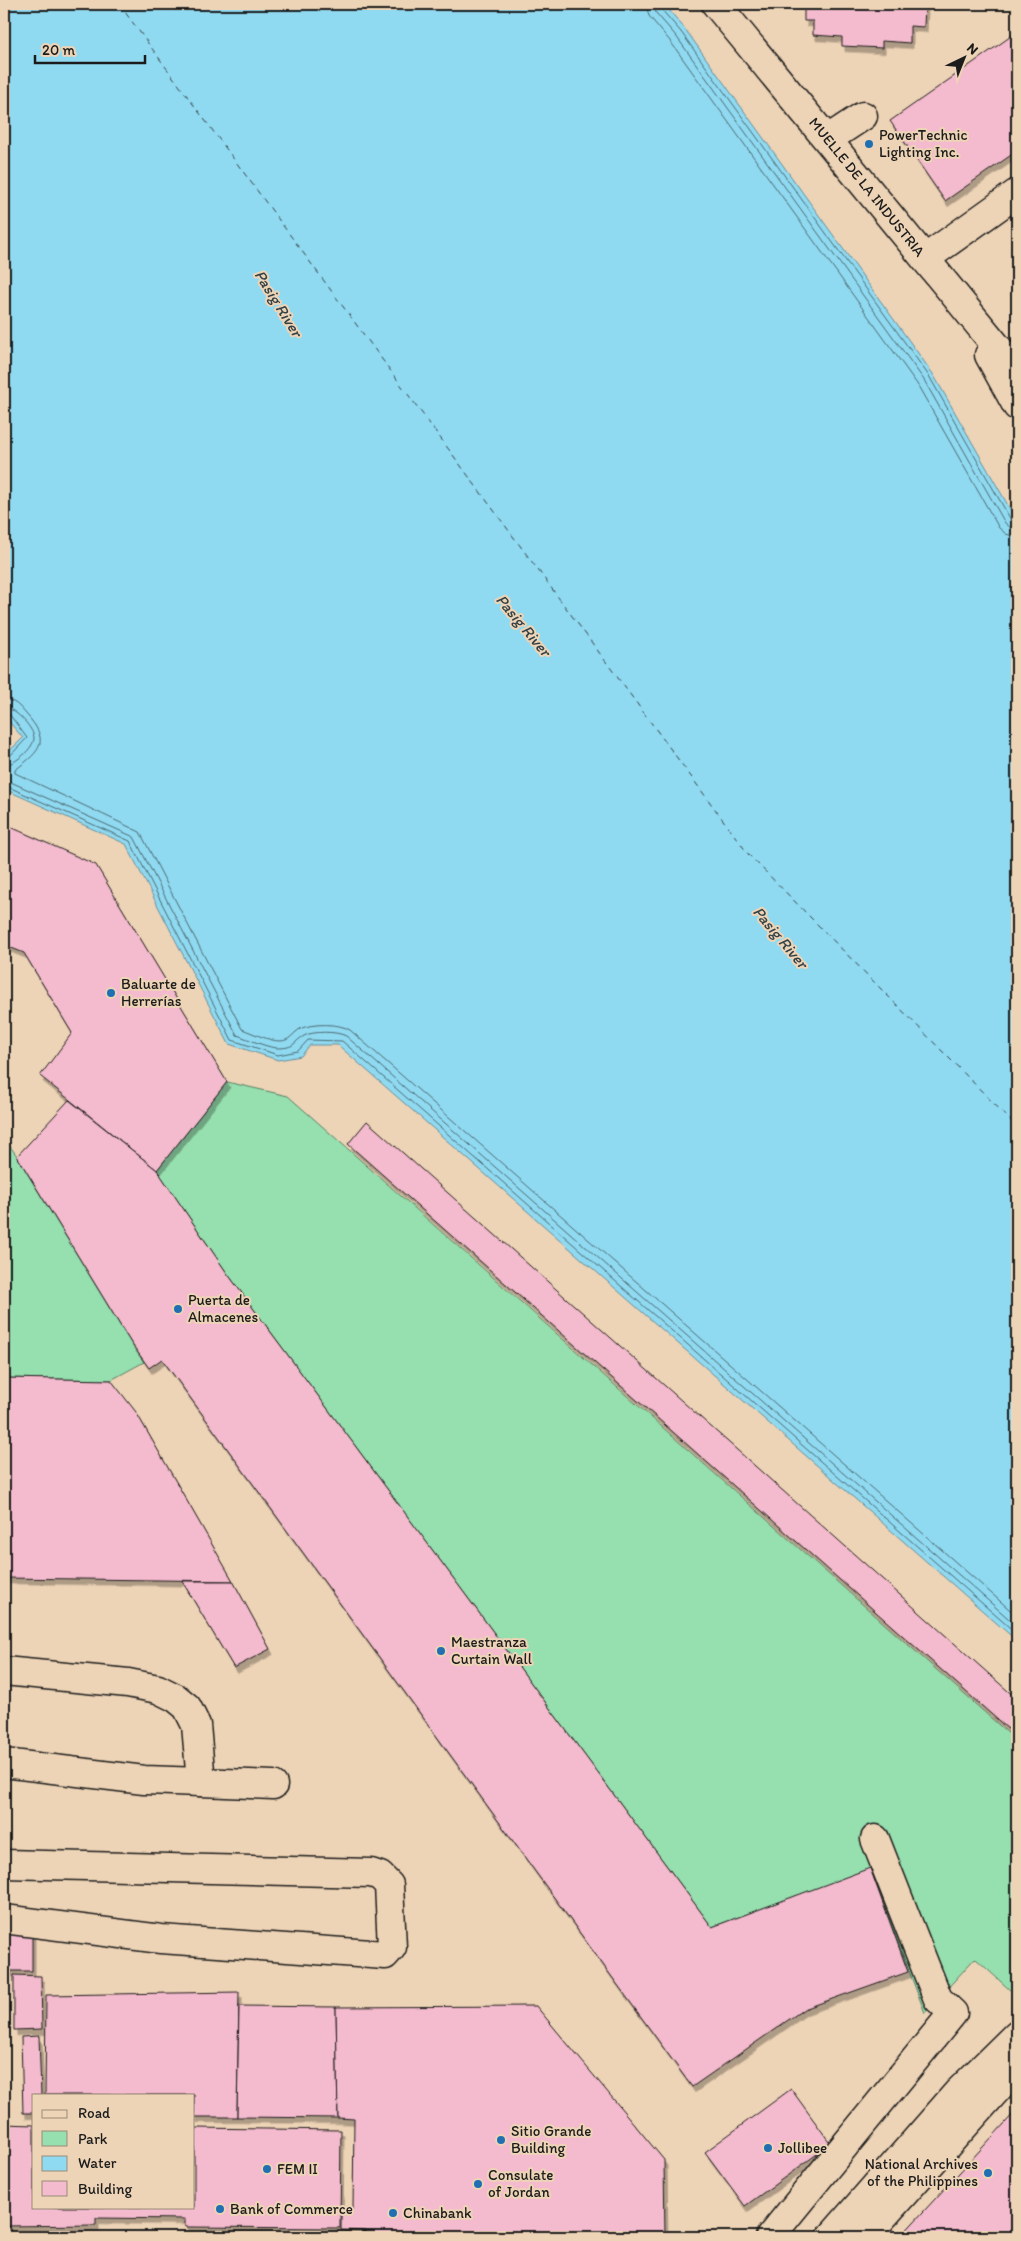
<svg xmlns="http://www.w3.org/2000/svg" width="1021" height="2241" viewBox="0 0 1021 2241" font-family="Itim,sans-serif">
<defs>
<filter id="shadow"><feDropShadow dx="3" dy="5.5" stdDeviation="0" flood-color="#0004"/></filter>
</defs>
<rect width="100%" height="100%" fill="#eed4b6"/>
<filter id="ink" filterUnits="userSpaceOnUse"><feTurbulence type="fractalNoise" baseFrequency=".02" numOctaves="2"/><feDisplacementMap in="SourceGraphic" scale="10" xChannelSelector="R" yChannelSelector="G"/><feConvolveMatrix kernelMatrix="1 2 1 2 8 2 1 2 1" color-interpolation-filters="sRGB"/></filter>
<g filter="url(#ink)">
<g fill="#96dfae" stroke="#597e65">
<path d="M 227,1082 L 288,1096 L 1017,1741 L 1017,1987 L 1011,1991 L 975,1958 L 925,2013 L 870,1869 L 712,1927 L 227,1273 L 157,1170 Z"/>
<path d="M 4,1138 L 17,1156 L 144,1362 L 111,1380 L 4,1378 Z"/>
</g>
<path fill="#90daf1" stroke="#628e9c" d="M 4,4 L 664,4 L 685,29 L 933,374 L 1017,521 L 1017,1641 L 338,1045 L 310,1045 L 301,1056 L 278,1060 L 229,1044 L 126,844 L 4,789 L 4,756 L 23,738 L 4,716 Z"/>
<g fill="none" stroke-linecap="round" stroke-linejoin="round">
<g stroke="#4a6871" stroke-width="1">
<path d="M 646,4 L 649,16 L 670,41 L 917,384 L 999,528 L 1006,534 L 1017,537"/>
<path d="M 654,4 L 656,13 L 676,36 L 924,380 L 1005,523 L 1011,528 L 1017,529"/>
<path d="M 660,4 L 661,9 L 681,32 L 929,376 L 1011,520 L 1017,523"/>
<path d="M 4,700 C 15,700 19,706 26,714 C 50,741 42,750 15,770 L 15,773 L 140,832 L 242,1029 C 253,1033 269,1041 280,1041 C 290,1041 292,1034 300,1029 C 311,1023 340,1023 350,1030 L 1017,1616"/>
<path d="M 4,707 C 14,708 32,726 34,737 C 35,748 14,765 4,765"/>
<path d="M 4,713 L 10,715 L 27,738 L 9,757 L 4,759"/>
<path d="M 4,779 L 134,837 L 237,1035 C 249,1039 269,1049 281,1048 C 296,1047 293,1042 304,1036 C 312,1031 337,1031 346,1036 L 1017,1626"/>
<path d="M 4,785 L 130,841 L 232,1040 L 278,1055 L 298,1051 L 308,1040 L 342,1041 L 1017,1634"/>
</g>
<path stroke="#334247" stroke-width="1" stroke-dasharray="6 5" stroke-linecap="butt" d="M 119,4 L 749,855 L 1017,1127"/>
</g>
<g fill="#f4bacd" stroke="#1c1c1c" filter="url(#shadow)">
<path d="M 804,4 L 925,4 L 924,27 L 910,26 L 910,43 L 882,41 L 882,48 L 842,46 L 842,37 L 813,35 L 813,21 L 804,21 Z"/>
<path d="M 1017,32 L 1017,151 L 945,201 L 890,121 Z"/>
<path d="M 4,824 L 96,865 L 227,1082 L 157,1170 L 40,1076 L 72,1033 L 24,953 L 4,945 Z"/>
<path d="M 69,1100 L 157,1170 L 227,1273 L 712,1927 L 870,1868 L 908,1972 L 804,2009 L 692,2087 L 162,1359 L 149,1368 L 131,1343 L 17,1156 Z"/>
<path d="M 367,1121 L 1017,1699 L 1017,1719 L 1008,1729 L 348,1144 Z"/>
<path d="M 4,1378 L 111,1380 L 136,1412 L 233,1581 L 4,1578 Z"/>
<path d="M 182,1581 L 233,1581 L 270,1649 L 234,1668 Z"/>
<path d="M 4,1924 L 32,1925 L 32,1971 L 4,1971 Z"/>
<path d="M 14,1975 L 41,1976 L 42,2029 L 14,2030 Z"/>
<path d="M 239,1992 L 237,2117 L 194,2117 L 194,2095 L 45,2095 L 46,1995 Z"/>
<path d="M 239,2006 L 336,2007 L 338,2118 L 237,2117 Z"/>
<path d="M 536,2006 L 664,2160 L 665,2237 L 365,2235 L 366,2231 L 341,2230 L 341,2208 L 353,2208 L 354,2119 L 338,2118 L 336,2007 Z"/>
<path d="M 39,2036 L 41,2095 L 34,2095 L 34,2113 L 23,2113 L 21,2037 Z"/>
<path d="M 791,2089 L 831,2144 L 745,2206 L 705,2152 Z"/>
<path d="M 1017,2110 L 1017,2237 L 900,2237 Z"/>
<path d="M 4,2124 L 34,2125 L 34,2207 L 194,2207 L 194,2128 L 341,2130 L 340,2228 L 185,2227 L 185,2219 L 96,2218 L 96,2225 L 4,2226 Z"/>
</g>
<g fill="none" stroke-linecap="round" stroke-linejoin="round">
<defs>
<g id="minor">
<path d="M 716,4 L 1017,371"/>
<path d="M 828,139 L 863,116"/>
<path d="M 926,258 L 1017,193"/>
<path d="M 989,355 L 1017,406"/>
<path d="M 4,1671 L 128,1683 L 158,1689 L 176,1698 L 187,1707 L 196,1725 L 201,1782 L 273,1785"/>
<path d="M 4,1763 L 144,1780 L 201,1782"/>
<path d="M 4,1864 L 371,1873 L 380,1876 L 389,1885 L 392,1947 L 385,1955 L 161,1939 L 4,1919"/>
<path d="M 770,2237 L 953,2013 L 938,1999 L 875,1839"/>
<path d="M 831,2237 L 958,2092 L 1017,2034"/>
<path d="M 865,2237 L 1017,2067"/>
</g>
</defs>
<use href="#minor" stroke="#1c1c1c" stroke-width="31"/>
<use href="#minor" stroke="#eed4b6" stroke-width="28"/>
</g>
</g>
<g fill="#1f6fb2" stroke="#eed4b6" stroke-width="2">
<circle cx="869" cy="144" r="5"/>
<circle cx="111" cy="993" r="5"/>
<circle cx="178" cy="1309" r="5"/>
<circle cx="441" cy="1651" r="5"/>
<circle cx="501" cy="2140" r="5"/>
<circle cx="768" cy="2148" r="5"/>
<circle cx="267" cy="2169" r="5"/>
<circle cx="988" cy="2173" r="5"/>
<circle cx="478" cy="2184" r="5"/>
<circle cx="220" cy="2209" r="5"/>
<circle cx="393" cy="2213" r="5"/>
</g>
<g text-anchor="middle" stroke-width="4" stroke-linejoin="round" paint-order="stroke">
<g font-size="15" fill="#1c1c1c" stroke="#eed4b6" text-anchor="start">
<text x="879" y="140">PowerTechnic<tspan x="879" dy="17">Lighting Inc.</tspan></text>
<text x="121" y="989">Baluarte de<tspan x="121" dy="17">Herrerías</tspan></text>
<text x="188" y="1305">Puerta de<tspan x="188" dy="17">Almacenes</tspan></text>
<text x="451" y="1647">Maestranza<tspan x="451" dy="17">Curtain Wall</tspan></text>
<text x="511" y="2136">Sitio Grande<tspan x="511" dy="17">Building</tspan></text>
<text x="778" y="2153">Jollibee</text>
<text x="978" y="2169" text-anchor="end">National Archives<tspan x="978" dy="17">of the Philippines</tspan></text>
<text x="277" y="2174">FEM II</text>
<text x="488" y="2180">Consulate<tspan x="488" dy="17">of Jordan</tspan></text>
<text x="230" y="2214">Bank of Commerce</text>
<text x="403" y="2218">Chinabank</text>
</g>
<g font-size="15" fill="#1c1c1c" stroke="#eed4b6">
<text transform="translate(867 187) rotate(51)" y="5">MUELLE DE LA INDUSTRIA</text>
</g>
<g font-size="16" font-style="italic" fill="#334247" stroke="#eed4b6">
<text transform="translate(279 303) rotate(58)" y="6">Pasig River</text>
<text transform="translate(524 625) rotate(50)" y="6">Pasig River</text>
<text transform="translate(781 937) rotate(50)" y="6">Pasig River</text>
</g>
</g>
<rect width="1021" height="2241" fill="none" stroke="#eed4b6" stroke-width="20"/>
<rect x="10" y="10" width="1001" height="2221" fill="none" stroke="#1c1c1c" stroke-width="2" filter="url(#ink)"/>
<rect x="32" y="2094" width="162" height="115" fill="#eed4b6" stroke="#9a8a78"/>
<rect x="42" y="2110" width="25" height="8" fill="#eed4b6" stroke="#9a8a78"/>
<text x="78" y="2118" font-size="15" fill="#1c1c1c">Road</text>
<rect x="42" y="2131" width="25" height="15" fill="#96dfae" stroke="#9a8a78"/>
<text x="78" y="2144" font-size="15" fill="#1c1c1c">Park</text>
<rect x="42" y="2156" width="25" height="15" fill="#90daf1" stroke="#9a8a78"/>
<text x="78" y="2168" font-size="15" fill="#1c1c1c">Water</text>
<rect x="42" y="2181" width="25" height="15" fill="#f4bacd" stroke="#9a8a78"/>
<text x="78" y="2194" font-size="15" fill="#1c1c1c">Building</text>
<g transform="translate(964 58) rotate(43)" stroke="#eed4b6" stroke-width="4" paint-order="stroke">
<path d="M0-4L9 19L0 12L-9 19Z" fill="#1c1c1c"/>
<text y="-8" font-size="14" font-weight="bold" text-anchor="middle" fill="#1c1c1c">N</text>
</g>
<path d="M35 55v8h110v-8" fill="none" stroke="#1c1c1c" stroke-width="2.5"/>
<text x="42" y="55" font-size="15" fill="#1c1c1c" stroke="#eed4b6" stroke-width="4" paint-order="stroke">20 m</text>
</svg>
